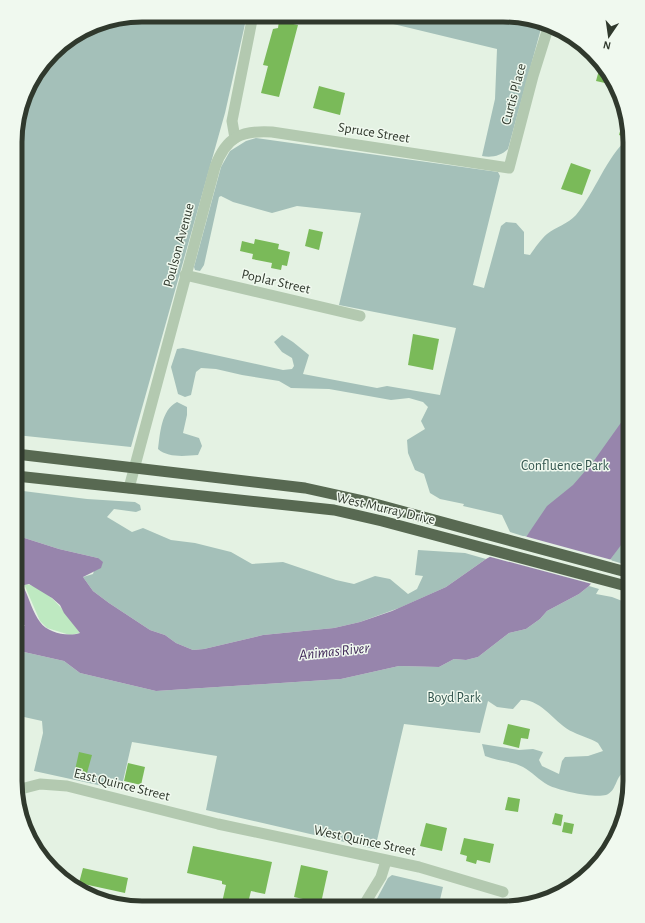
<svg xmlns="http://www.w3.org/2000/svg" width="645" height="923" viewBox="0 0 645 923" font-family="'Alegreya Sans',sans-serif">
<rect width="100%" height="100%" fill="#e4f2e3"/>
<g fill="#a4c0b9">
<path d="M 142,15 L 247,15 L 225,113 L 131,447 L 16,435 L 16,125 L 32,79 L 59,46 L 101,22 Z"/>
<path d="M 360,16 L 520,16 L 542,25 L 508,149 C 501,156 491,158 482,156 L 495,99 L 497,49 Z"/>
<path d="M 629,137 L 630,561 L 620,563 L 610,560 L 621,544 L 536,524 L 526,537 L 510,532 L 502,515 L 463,506 L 464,504 L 440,499 L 430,493 L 424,474 L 415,470 L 408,453 L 407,440 L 425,429 L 421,421 L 428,407 L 423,402 L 409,398 L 391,400 L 329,389 L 291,388 L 279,381 L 242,375 L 216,369 L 201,368 L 196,372 L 191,395 L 185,397 L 178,394 L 171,367 L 177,349 L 183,348 L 283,370 L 292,369 L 294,366 L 292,358 L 282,352 L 274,342 L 282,335 L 293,342 L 309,355 L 303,374 L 377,388 L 387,386 L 440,395 L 456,328 L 339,305 L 361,213 L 297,206 L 272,213 L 233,202 L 221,196 L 219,197 L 204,265 L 200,271 L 195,270 L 194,267 L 221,167 L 230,151 L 246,141 L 256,138 L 498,172 L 500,176 L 473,285 L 484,288 L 501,226 L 506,222 L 516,223 L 524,232 L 524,254 L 530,255 C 535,248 541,239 547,234 C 556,227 568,224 576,215 C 596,191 605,159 629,137 Z"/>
<path d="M 177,402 L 187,407 L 187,415 L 183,433 L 199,438 L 202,446 L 198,455 C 185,456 168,458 158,449 C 160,434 161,410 177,402 Z"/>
<path d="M 15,490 L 87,499 L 135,502 L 140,505 L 141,510 L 136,512 L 114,509 L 107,517 L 132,532 L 143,528 L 171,540 L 195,543 L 231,552 L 252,564 L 283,562 L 336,580 L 354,584 L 375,576 L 390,579 L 408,594 L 417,589 L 423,576 L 415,575 L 418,550 L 465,553 L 486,559 L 446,587 L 399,608 L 360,622 L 334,628 L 263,635 L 204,649 L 193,650 L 176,643 L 165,635 L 150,630 L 109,603 L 93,591 L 83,577 L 93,574 L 98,558 L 59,549 L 15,535 Z"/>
<path d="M 589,586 L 599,589 L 596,594 L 612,597 L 630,604 L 630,775 L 624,772 C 615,777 617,791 606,795 C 593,798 560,791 548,785 C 539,780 532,772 523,767 C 512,761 497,761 485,756 L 482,744 L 519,750 L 533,749 L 543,752 L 539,760 L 542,766 L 559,774 L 562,761 L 565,757 L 588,756 L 603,751 L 598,743 C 590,738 581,736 573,732 C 555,724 542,699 521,700 L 513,709 L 497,707 L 488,701 L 480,733 L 404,724 L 375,849 L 206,810 L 217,756 L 132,742 L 121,790 L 34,771 L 43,733 L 42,721 L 15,715 L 15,650 L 64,661 L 80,673 L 156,691 L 341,679 L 399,666 L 439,667 L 454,659 L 466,660 L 478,657 L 509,633 L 526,629 L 540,619 L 547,611 L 579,594 Z"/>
<path d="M 392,875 L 443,887 L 438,908 L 372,908 L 388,878 Z"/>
</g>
<path fill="#bee9c1" d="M 24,584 C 47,585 68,616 80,633 L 70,635 L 47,628 L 40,621 Z"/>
<path fill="#9785ac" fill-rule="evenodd" d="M 630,410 L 630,533 L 610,560 L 589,586 L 579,594 L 547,611 L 540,619 L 526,629 L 509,633 L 478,657 L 466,660 L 454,659 L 439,667 L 399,666 L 341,679 L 156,691 L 80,673 L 64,661 L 15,650 L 15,625 L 25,626 L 15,617 L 15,608 L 21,610 L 15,601 L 15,535 L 59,549 L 98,558 L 103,562 L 101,568 L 83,577 L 93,591 L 109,603 L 150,630 L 165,635 L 176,643 L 193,650 L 204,649 L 263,635 L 334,628 L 360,622 L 392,611 L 446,587 L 486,559 L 526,537 L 547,506 L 573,485 L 593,462 ZM 29,584 L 52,598 L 60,605 L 64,613 L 80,633 C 67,637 48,633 40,622 C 33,613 29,598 24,588 L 24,585 Z"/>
<path fill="#e4f2e3" d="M 524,536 L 612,560 L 592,584 L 487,556 Z"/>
<g fill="#7aba59">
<path d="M 279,21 L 298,25 L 279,97 L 261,93 L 268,66 L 263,65 L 273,29 L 278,28 Z"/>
<path d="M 599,70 L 605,71 L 607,74 L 605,83 L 596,81 Z"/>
<path d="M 319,86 L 345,93 L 340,115 L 313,108 Z"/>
<path d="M 624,116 L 628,132 L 629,138 L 619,135 Z"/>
<path d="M 571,163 L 591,170 L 582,195 L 561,189 Z"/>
<path d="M 309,229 L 323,232 L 319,250 L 305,246 Z"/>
<path d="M 255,239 L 279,244 L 278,249 L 290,252 L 287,266 L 282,265 L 281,270 L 271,268 L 272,263 L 252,259 L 253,254 L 240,251 L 242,241 L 254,244 Z"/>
<path d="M 413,334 L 439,339 L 433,370 L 408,365 Z"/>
<path d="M 508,724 L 530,729 L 528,739 L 521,738 L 519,748 L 503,744 Z"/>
<path d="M 79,752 L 92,755 L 87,773 L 75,770 Z"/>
<path d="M 128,763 L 145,767 L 141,785 L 124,781 Z"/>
<path d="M 508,797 L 520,799 L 518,812 L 505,810 Z"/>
<path d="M 555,813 L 563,815 L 561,826 L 552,824 Z"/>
<path d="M 564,822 L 574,824 L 572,834 L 562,832 Z"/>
<path d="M 426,823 L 447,828 L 442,851 L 420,846 Z"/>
<path d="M 464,838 L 494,844 L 490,863 L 477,860 L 476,864 L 466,861 L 467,856 L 460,854 Z"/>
<path d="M 193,846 L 272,862 L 265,894 L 251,891 L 247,907 L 221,907 L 226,885 L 222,884 L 222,881 L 187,873 Z"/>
<path d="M 301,865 L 328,871 L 321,903 L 294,897 Z"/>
<path d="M 83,868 L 128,878 L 125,893 L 79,883 Z"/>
</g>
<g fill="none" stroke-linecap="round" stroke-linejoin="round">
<g stroke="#b3c9b0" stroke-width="11">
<path d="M 235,138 L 232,121 L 253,15"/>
<path d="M 185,275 L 360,316"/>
<path d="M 129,488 L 215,167 C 226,137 241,130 272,132 L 509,168 L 533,76 L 548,28"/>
<path d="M 17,790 L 40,784 L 67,786 L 218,824 L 419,867 L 503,892"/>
<path d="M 362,908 L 381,877 L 386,861"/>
</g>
<g stroke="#586952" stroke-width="11">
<path d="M 16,454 L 305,488 L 364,501 L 630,573"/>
<path d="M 16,476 L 334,510 L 382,521 L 630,587"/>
</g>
</g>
<g text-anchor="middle" stroke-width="3" stroke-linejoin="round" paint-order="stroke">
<g font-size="14" fill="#30392d" stroke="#f0f9ef">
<text transform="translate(513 94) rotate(-75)" y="5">Curtis Place</text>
<text transform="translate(374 132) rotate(9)" y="5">Spruce Street</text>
<text transform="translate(178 245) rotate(-75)" y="5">Poulson Avenue</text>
<text transform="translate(276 281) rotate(13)" y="5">Poplar Street</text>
<text transform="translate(386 508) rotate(13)" y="5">West Murray Drive</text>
<text transform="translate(122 784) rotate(14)" y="5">East Quince Street</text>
<text transform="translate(365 840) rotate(12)" y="5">West Quince Street</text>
</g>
<g font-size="14" fill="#33554e" stroke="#f0f9ef">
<text x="565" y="470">Confluence Park</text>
<text x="454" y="702">Boyd Park</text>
</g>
<g font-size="15" font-style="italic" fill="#3e2657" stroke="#f0f9ef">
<text transform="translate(334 651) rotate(-6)" y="5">Animas River</text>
</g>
</g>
<path d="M0 0H645V923H0ZM142 22H503A120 120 0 0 1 623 142V781A120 120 0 0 1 503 901H142A120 120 0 0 1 22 781V142A120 120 0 0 1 142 22Z" fill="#f0f9ef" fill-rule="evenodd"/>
<path fill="none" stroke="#30392d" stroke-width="5" d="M142 22H503A120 120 0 0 1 623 142V781A120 120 0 0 1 503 901H142A120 120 0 0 1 22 781V142A120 120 0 0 1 142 22Z"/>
<g transform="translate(609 36) rotate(193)" stroke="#f0f9ef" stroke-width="3" paint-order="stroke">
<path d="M0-3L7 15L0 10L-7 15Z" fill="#30392d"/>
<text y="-6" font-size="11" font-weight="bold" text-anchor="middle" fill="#30392d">N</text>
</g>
</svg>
